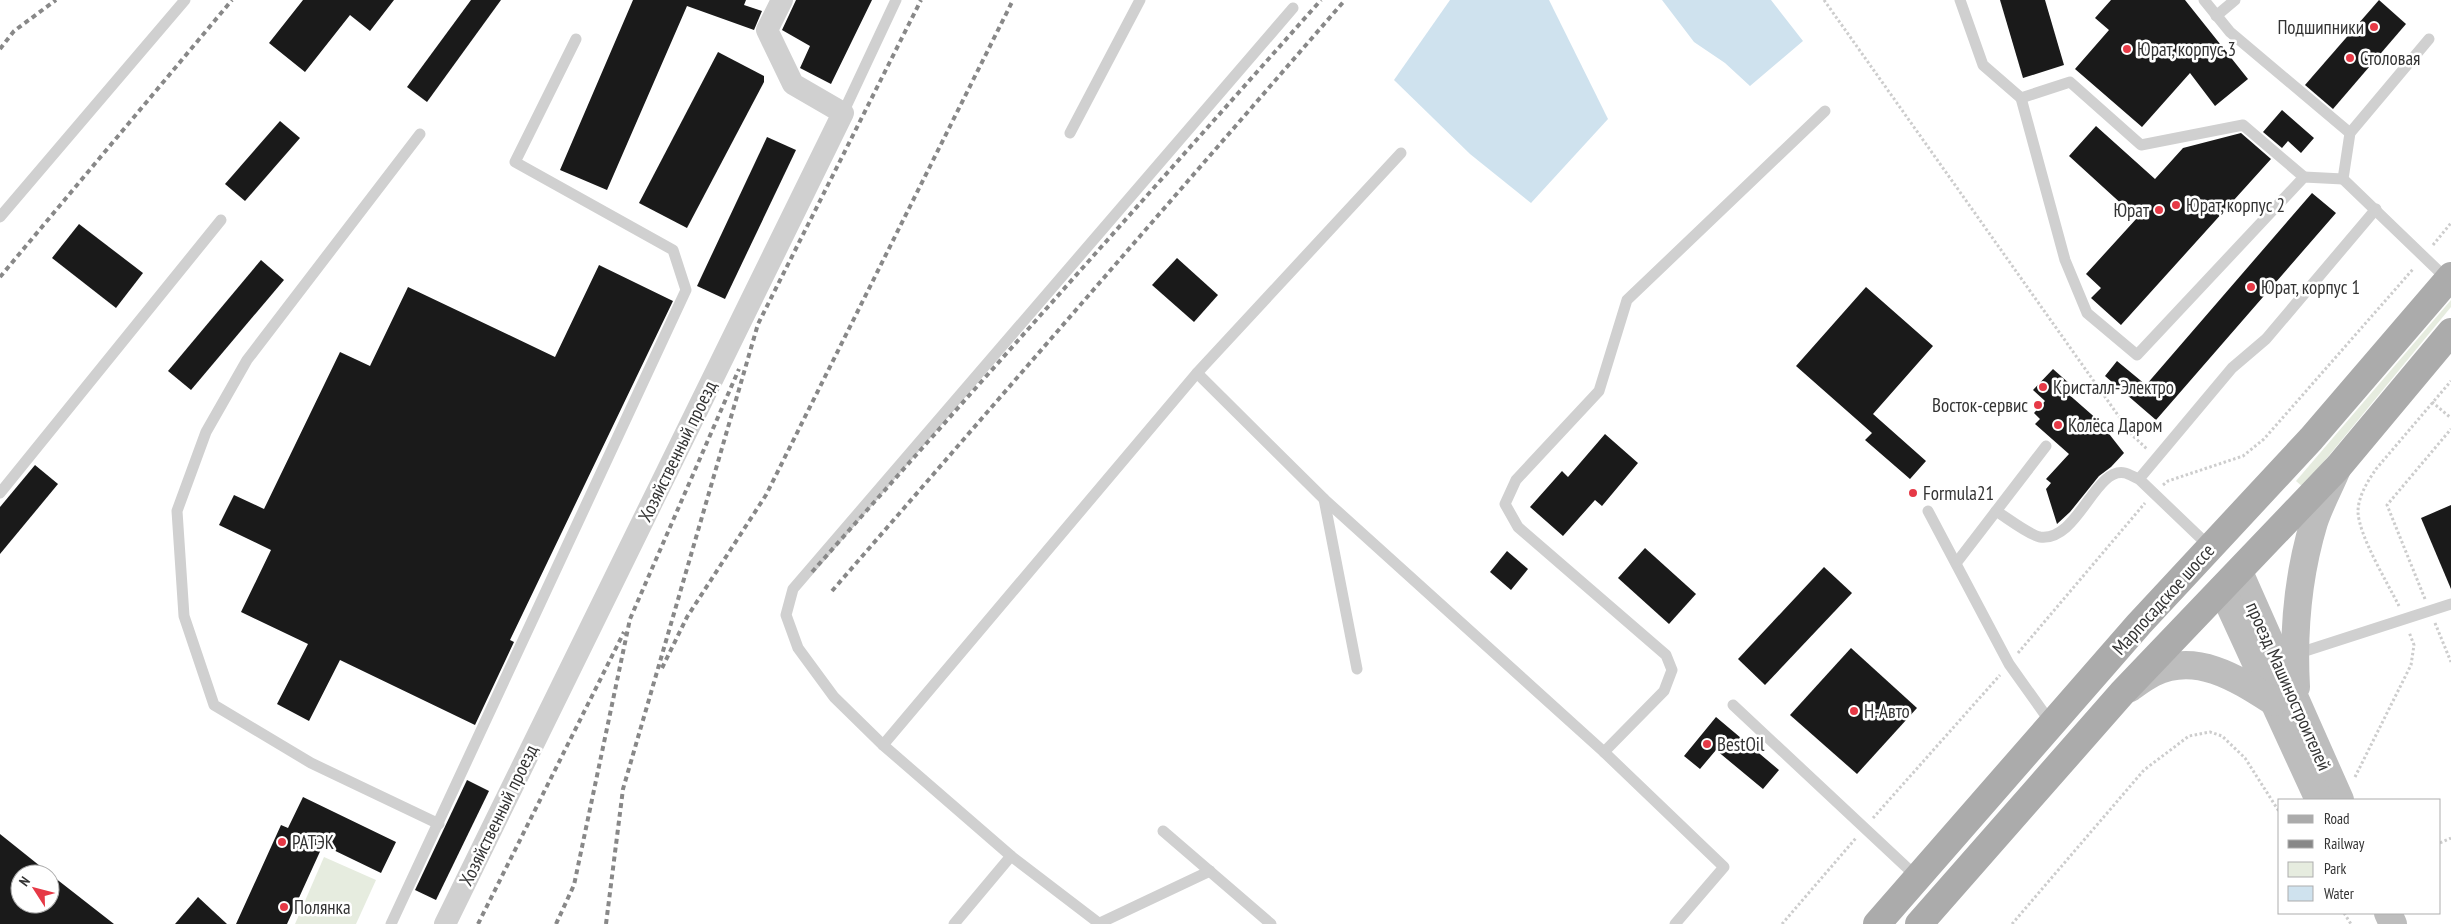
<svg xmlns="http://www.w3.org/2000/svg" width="2451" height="924" viewBox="0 0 2451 924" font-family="'PT Sans Narrow',sans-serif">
<rect width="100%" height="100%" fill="#fff"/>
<g fill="#e6ecdf">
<path d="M 2451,300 L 2451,307 L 2303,487 L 2296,481 Z"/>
<path d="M 324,857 L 376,880 L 356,924 L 295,924 Z"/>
</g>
<g fill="#cfe2ee">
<path d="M 1450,0 L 1549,0 L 1608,119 L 1531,203 L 1470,154 L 1394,80 Z"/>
<path d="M 1662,0 L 1771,0 L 1803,41 L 1750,86 L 1725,63 L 1694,42 Z"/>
</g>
<g fill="#1a1a1a" fill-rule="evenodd">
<path d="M 303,0 L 394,0 L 370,31 L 350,15 L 305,72 L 269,43 Z"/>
<path d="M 471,0 L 501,0 L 427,102 L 407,87 Z"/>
<path d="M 633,0 L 746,0 L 744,5 L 762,11 L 754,30 L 687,6 L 607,190 L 560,170 Z"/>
<path d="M 796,0 L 872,0 L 831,84 L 800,68 L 810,46 L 782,30 Z"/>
<path d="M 2000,0 L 2045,0 L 2064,65 L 2023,78 Z"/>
<path d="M 2111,0 L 2185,0 L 2248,79 L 2215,106 L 2190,73 L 2142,127 L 2075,69 L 2109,30 L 2095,18 Z"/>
<path d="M 2379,0 L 2406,24 L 2333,109 L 2305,85 Z"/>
<path d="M 718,52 L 764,76 L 764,82 L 687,228 L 639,203 Z"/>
<path d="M 2282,110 L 2314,138 L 2301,153 L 2288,141 L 2282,148 L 2263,132 Z"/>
<path d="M 280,121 L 300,138 L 245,201 L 225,184 Z"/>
<path d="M 2096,126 L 2155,179 L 2183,148 L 2241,133 L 2271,159 L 2121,325 L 2091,298 L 2101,288 L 2086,274 L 2137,218 L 2069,156 Z"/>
<path d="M 767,137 L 796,150 L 725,299 L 697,286 Z"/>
<path d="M 2312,193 L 2336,213 L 2156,420 L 2105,376 L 2117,361 L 2146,385 Z"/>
<path d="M 79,224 L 143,273 L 116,308 L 52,258 Z"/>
<path d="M 1177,258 L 1218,295 L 1194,322 L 1152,285 Z"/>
<path d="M 261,260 L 284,280 L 191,390 L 168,371 Z"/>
<path d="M 599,265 L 673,301 L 510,640 L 514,642 L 475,725 L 340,660 L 309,721 L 277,704 L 308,644 L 241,612 L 271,550 L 219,525 L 234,495 L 264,509 L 340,352 L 370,366 L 408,287 L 555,357 Z"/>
<path d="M 1866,287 L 1933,346 L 1873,414 L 1926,461 L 1910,479 L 1865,440 L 1872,433 L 1796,366 Z"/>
<path d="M 2053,369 L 2071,385 L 2066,392 L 2099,421 L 2124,453 L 2111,467 L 2099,476 L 2070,512 L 2057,524 L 2046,489 L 2051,483 L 2046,479 L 2069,454 L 2035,424 L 2040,419 L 2034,413 L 2045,401 L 2033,390 Z"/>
<path d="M 1605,434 L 1638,463 L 1602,506 L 1595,500 L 1563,536 L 1530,507 L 1562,471 L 1568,477 Z"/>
<path d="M 35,465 L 58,484 L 0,554 L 0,507 Z"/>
<path d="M 2451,505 L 2451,589 L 2421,518 Z"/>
<path d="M 1645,548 L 1696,594 L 1669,624 L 1618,578 Z"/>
<path d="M 1507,551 L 1528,569 L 1511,590 L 1490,572 Z"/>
<path d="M 1824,567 L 1852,593 L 1765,685 L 1738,659 Z"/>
<path d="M 1851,648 L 1917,708 L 1857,774 L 1790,715 Z"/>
<path d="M 1716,717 L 1779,770 L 1763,789 L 1716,750 L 1700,769 L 1684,756 Z"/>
<path d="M 467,780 L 489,791 L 436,900 L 415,890 Z"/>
<path d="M 303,797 L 396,842 L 381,873 L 323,845 L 287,924 L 236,924 L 281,825 L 288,828 Z"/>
<path d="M 0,834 L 50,874 L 114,924 L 0,924 ZM 20,874 L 50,874 L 50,904 L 20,904 Z"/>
<path d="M 198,897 L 227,924 L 175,924 Z"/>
</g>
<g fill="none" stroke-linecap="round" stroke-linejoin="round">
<g stroke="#cdcdcd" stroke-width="3" stroke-dasharray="2.5 2.5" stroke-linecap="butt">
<path d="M 1824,0 L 2132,435 L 2147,449"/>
<path d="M 2433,245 L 2451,223"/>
<path d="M 2432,402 L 2451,418"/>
<path d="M 2163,485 L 2168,481 L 2243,456 L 2264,439 L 2414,268"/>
<path d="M 2425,599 L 2387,505 L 2451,429"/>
<path d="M 2399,606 C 2387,582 2359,536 2358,512 C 2358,496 2368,481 2376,469 L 2451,381"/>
<path d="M 2435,623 L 2451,662"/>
<path d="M 2018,653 L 2145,503"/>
<path d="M 2355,777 L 2411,665 L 2414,645 L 2409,632"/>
<path d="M 1873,818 L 2000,675"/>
<path d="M 2440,843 L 2451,838"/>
<path d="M 2344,913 L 2351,924"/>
<path d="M 1782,924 L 1856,838"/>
<path d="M 2012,924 L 2144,770 L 2189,736 L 2210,732 L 2222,736 L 2245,758 L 2280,813"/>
</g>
<g stroke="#d0d0d0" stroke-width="11">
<path d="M 1960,0 L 1983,65 L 2021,98 L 2065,260 L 2087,313 L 2137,355 L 2304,177 L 2343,179"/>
<path d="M 2204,0 L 2230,32 L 2350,133"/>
<path d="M 2216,16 L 2235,0"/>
<path d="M 2429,39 L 2350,133 L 2343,179 L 2448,280"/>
<path d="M 2021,98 L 2070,82 L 2141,145 L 2243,125 L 2304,177"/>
<path d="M 843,113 L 896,0"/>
<path d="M 1070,133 L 1140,0"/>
<path d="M 420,134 L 247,360 L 206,432 L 177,511 L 184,616 L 214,705 L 311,763 L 439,824"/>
<path d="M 0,217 L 185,0"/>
<path d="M 1197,373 L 1324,499 L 1604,752 L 1724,867 L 1675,924"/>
<path d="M 0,493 L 221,220"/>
<path d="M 1324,499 L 1357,669"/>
<path d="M 1928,511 L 2009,664 L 2051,723"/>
<path d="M 1996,511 C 2006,517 2029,535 2040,537 C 2078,542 2095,466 2125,473 C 2129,474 2134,477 2139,479"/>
<path d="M 2210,547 L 2139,479 L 2232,368 L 2266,339 L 2376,209"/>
<path d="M 1957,562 L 2046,446"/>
<path d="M 2296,654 L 2451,604"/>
<path d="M 1733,705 L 1918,878"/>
<path d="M 883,745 L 1197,373 L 1401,153"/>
<path d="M 1604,752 L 1664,691 L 1672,670 L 1666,655 L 1518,527 L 1505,504 L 1516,480 L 1599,391 L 1627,300 L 1825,111"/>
<path d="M 1163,831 L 1271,924"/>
<path d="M 1100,923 L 1210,871"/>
<path d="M 391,924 L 686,290 L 673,250 L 515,162 L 576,39"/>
<path d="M 954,924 L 1011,856"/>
<path d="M 1100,924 L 1011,856 L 883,745 L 834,697 L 798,648 L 786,615 L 793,589 L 1293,8"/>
</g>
<path stroke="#d0d0d0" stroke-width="22" d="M 445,924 L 843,113 L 793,84 L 767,30 L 782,0"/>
<g stroke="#bdbdbd" stroke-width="28">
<path d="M 2239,572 L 2340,800"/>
<path d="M 2222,589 L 2319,800"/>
<path d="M 2296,687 C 2293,632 2298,575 2314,522 C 2320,504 2330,486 2337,469"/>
<path d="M 2130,688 C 2137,683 2145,677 2153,673 C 2196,651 2238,679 2274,702"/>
<path d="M 2388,913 L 2393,924"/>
</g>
<g stroke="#ababab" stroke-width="28">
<path d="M 1877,924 L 2139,624 L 2311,439 L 2451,276"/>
<path d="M 1919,924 L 2122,693 L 2339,466 L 2451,332"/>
</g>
<g stroke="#888" stroke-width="4" stroke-dasharray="5 4" stroke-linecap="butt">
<path d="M 0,49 L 14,31 L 56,0"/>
<path d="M 0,277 L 232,0"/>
<path d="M 812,572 L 1321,0"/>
<path d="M 832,591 L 1345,0"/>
<path d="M 662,668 L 687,617 L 766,495 L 1013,0"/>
<path d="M 478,924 L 624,632"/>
<path d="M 556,924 L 574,885 L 630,619 L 739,369"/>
<path d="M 606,924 L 623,789 L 758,324 L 921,0"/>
</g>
</g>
<g fill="#e63946" stroke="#fff" stroke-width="2">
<circle cx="2374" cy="27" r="5"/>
<circle cx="2127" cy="49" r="5"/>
<circle cx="2350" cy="58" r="5"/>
<circle cx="2176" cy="205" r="5"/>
<circle cx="2159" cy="210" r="5"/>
<circle cx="2251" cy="287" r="5"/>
<circle cx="2043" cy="387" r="5"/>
<circle cx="2038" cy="405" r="5"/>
<circle cx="2058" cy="425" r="5"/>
<circle cx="1913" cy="493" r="5"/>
<circle cx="1854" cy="711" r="5"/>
<circle cx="1707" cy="744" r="5"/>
<circle cx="282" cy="842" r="5"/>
<circle cx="284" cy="907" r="5"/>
</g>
<g text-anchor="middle" stroke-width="5" stroke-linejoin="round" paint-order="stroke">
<g font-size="19" fill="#333" stroke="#fff" text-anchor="start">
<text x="2364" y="34" text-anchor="end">Подшипники</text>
<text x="2137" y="56">Юрат, корпус 3</text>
<text x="2360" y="65">Столовая</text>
<text x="2186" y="212">Юрат, корпус 2</text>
<text x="2149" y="217" text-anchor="end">Юрат</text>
<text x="2261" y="294">Юрат, корпус 1</text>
<text x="2053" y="394">Кристалл-Электро</text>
<text x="2028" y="412" text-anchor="end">Восток-сервис</text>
<text x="2068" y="432">Колёса Даром</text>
<text x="1923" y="500">Formula21</text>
<text x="1864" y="718">Н-Авто</text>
<text x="1717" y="751">BestOil</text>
<text x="292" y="849">РАТЭК</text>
<text x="294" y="914">Полянка</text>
</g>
<g font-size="19" fill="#333" stroke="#fff">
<text transform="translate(677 451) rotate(-64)" y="7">Хозяйственный проезд</text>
<text transform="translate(2163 599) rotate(-48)" y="7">Марпосадское шоссе</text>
<text transform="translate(2289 686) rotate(66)" y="7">проезд Машиностроителей</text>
<text transform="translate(498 815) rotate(-64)" y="7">Хозяйственный проезд</text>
</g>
</g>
<rect x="2278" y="799" width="162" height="115" fill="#ffffff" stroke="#adadad"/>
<rect x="2288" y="815" width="25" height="8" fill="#ababab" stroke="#adadad"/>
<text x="2324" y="824" font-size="15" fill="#333333">Road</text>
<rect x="2288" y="840" width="25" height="8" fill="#888888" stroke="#adadad"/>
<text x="2324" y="849" font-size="15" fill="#333333">Railway</text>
<rect x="2288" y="862" width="25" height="15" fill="#e6ecdf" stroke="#adadad"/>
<text x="2324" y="874" font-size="15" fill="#333333">Park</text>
<rect x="2288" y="886" width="25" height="15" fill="#cfe2ee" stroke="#adadad"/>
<text x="2324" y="899" font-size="15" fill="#333333">Water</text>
<g transform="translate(35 889) rotate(306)"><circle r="24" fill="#ffffff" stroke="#adadad"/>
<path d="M0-4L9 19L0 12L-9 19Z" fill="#e63946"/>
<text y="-8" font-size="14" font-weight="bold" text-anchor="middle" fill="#333333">N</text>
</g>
</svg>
